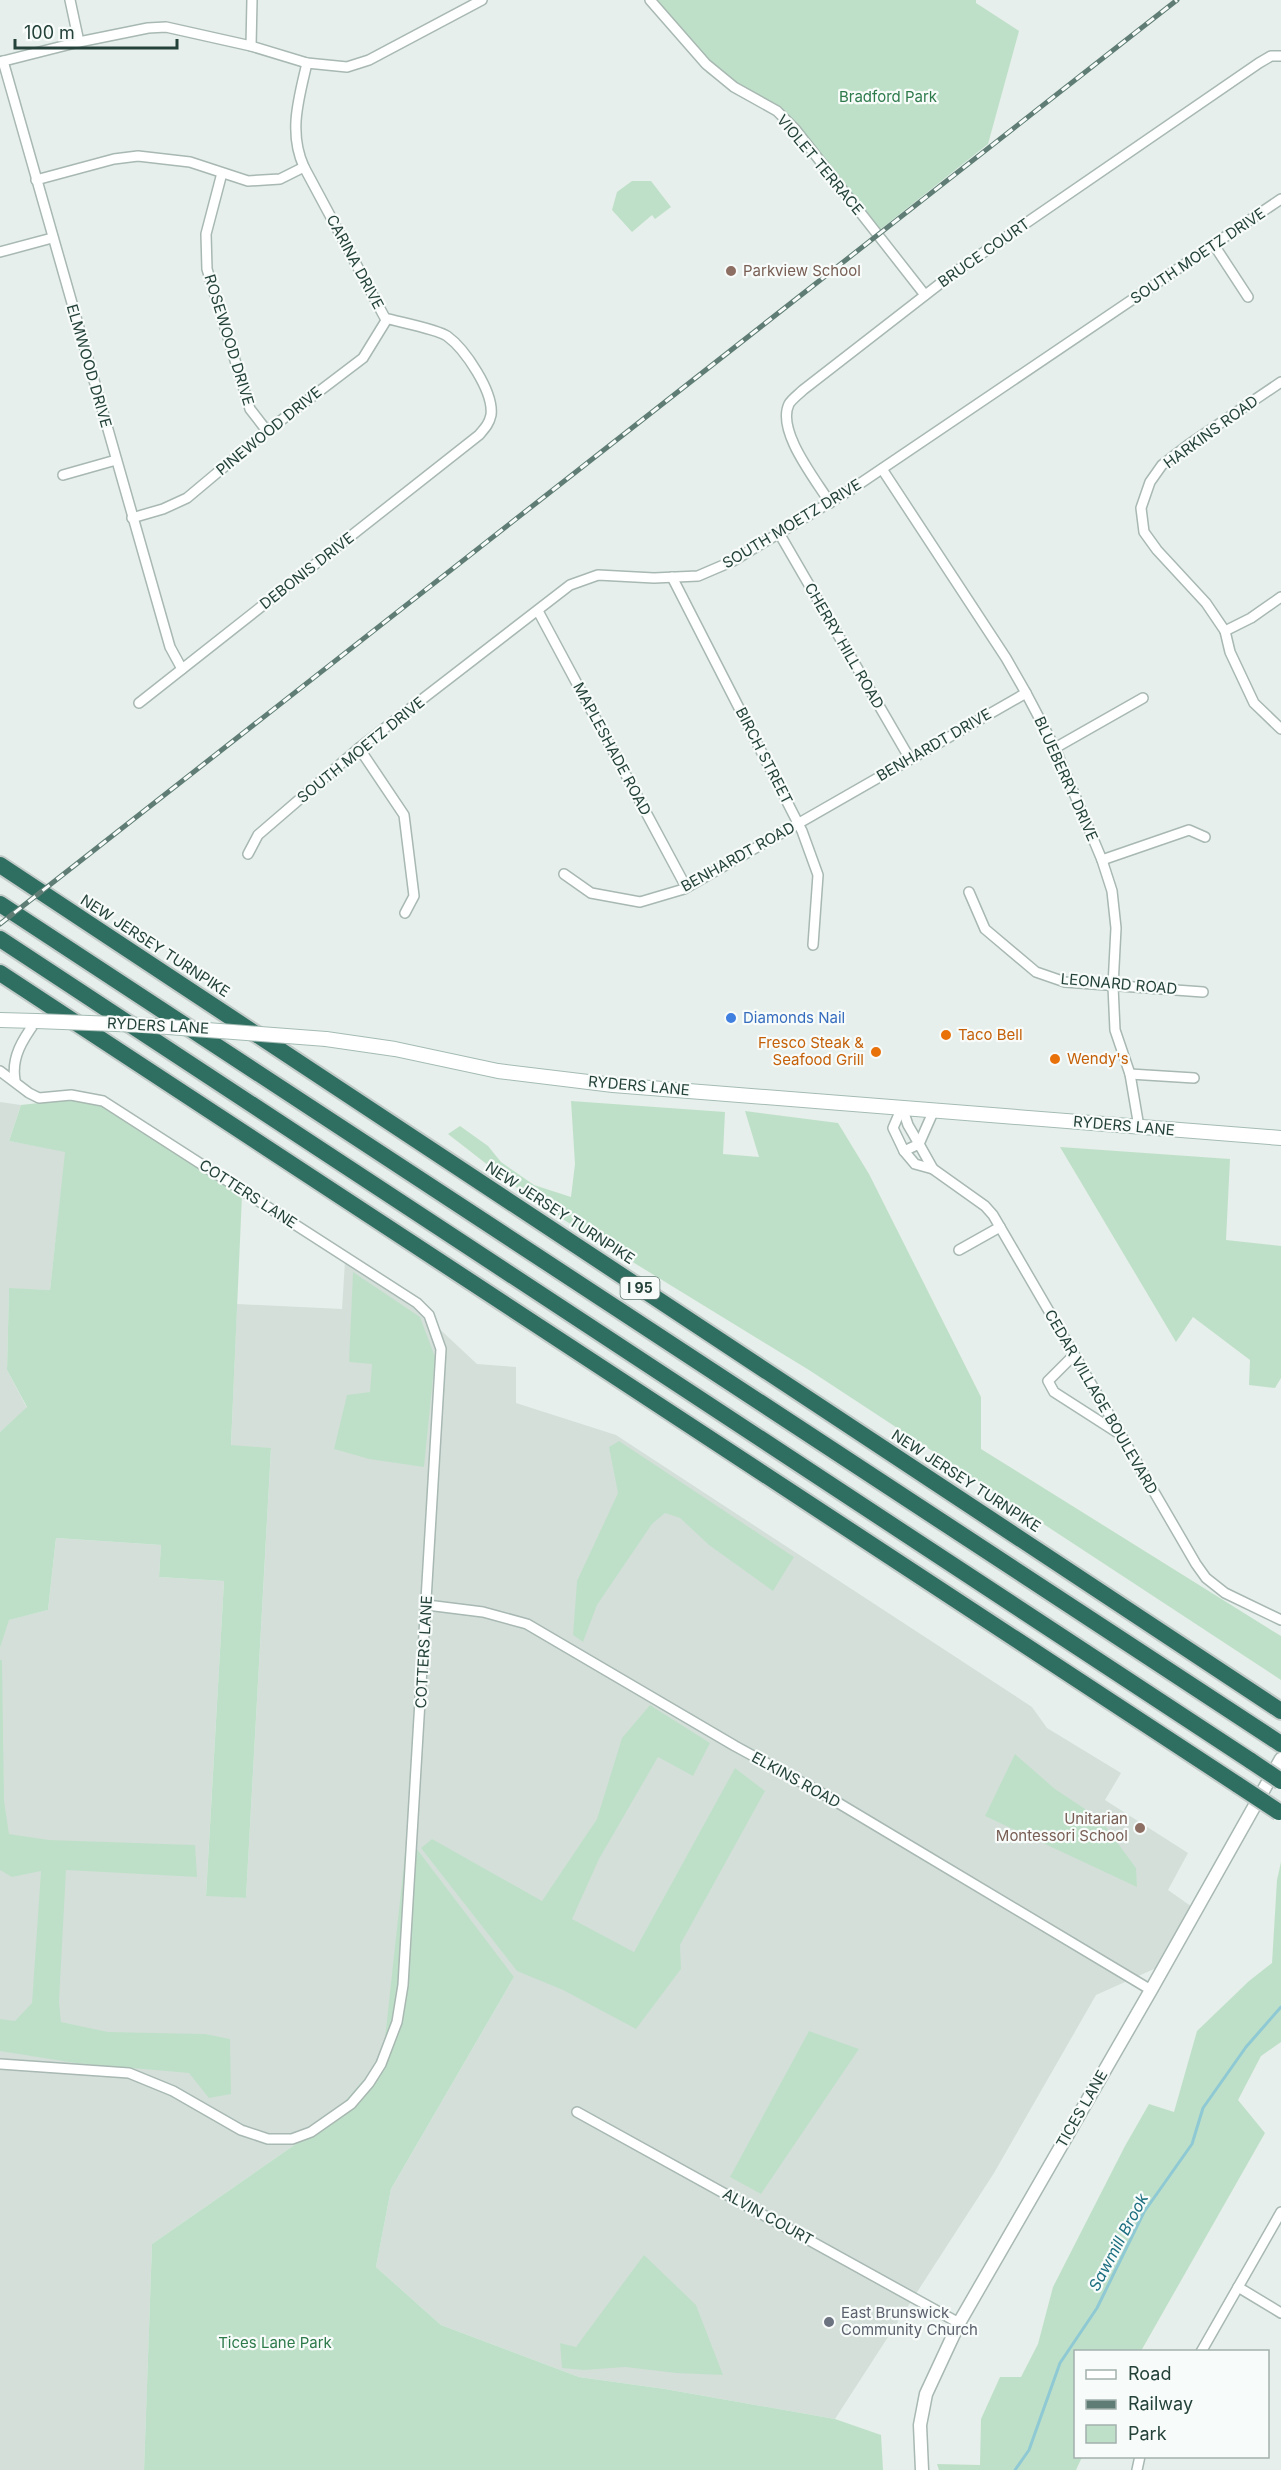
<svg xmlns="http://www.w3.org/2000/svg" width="1281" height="2470" viewBox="0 0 1281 2470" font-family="Inter,sans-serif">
<rect width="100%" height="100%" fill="#e6efeb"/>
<g fill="#d4dfda">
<path d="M 0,1102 L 21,1105 L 9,1141 L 66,1151 L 50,1290 L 9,1289 L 7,1370 L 27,1408 L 0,1432 Z"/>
<path d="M 345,1261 L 417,1308 L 477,1364 L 516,1367 L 516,1403 L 616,1435 L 1032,1707 L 1047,1728 L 1121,1773 L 1105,1800 L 1188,1853 L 1168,1890 L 1195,1909 L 1163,1965 L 1096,1995 L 994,2173 L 835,2419 L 665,2389 L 579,2377 L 441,2325 L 376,2267 L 391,2189 L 514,1977 L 383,2057 L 326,2123 L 152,2244 L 144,2470 L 0,2470 L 0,1648 L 8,1620 L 48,1610 L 56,1538 L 161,1545 L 159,1577 L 224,1581 L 206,1895 L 246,1898 L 271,1449 L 231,1446 L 237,1304 L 342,1309 Z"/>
</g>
<g fill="#bfe0c8">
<path d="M 646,0 L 976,0 L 976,3 L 1019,31 L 988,144 L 872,236 L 779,118 L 707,73 L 680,33 Z"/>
<path d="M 632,181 L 651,181 L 671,207 L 655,219 L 652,215 L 632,232 L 612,210 L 617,192 Z"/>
<path d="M 93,1097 L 242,1195 L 231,1445 L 271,1448 L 246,1898 L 206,1896 L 224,1581 L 159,1577 L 161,1545 L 56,1538 L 48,1610 L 9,1620 L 0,1648 L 0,1432 L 27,1407 L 7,1370 L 9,1288 L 50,1290 L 65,1152 L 9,1141 L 21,1105 Z"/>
<path d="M 571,1101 L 725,1112 L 723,1154 L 759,1157 L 745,1111 L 838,1123 L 869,1174 L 981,1397 L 981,1449 L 1281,1636 L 1281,1680 L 809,1370 L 538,1204 L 448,1134 L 460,1126 L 488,1146 L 501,1162 L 534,1185 L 571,1197 L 575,1164 Z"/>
<path d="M 1060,1147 L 1230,1159 L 1226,1240 L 1281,1246 L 1281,1378 L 1275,1388 L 1249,1385 L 1250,1360 L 1193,1317 L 1176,1342 Z"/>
<path d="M 353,1272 L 420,1317 L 435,1357 L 424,1467 L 369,1459 L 334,1449 L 347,1395 L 370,1392 L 372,1364 L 349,1362 Z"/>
<path d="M 619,1441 L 794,1557 L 773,1591 L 709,1545 L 680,1518 L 665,1513 L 652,1524 L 597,1605 L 583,1642 L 573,1635 L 577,1581 L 618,1493 L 609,1447 Z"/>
<path d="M 0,1660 L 2,1660 L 4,1801 L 9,1834 L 49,1840 L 195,1845 L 197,1877 L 66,1870 L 59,2002 L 61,2022 L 108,2032 L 205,2034 L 230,2039 L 231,2094 L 209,2098 L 189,2073 L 75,2063 L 0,2051 L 0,2019 L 15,2021 L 32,2003 L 41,1871 L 12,1877 L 0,1870 Z"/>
<path d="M 650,1705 L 710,1743 L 693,1776 L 658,1757 L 599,1859 L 572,1919 L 634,1952 L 735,1768 L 765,1791 L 680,1945 L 681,1969 L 636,2029 L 563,1990 L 517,1971 L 421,1848 L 432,1839 L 542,1901 L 597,1819 L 622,1738 Z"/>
<path d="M 1015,1754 L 1055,1789 L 1100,1819 L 1136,1868 L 1137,1887 L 985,1816 Z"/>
<path d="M 407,1836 L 514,1977 L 391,2189 L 376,2267 L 441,2325 L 579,2377 L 665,2389 L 835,2419 L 881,2435 L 883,2470 L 144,2470 L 152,2244 L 326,2123 L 383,2057 Z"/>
<path d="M 1281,1862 L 1281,2042 L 1261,2056 L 1238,2100 L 1265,2133 L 1141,2351 L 1076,2352 L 1076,2456 L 1082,2457 L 1076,2470 L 939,2470 L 937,2464 L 980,2465 L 981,2419 L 1000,2377 L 1021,2377 L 1038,2344 L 1053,2287 L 1125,2146 L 1149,2104 L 1174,2112 L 1197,2031 L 1249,1981 L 1272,1963 L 1277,1880 Z"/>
<path d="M 809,2031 L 859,2049 L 761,2194 L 730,2177 Z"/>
<path d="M 644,2255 L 696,2305 L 723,2375 L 676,2373 L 625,2367 L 584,2370 L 562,2368 L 560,2343 L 576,2347 Z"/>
</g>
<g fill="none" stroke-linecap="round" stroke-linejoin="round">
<path stroke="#8ec9d4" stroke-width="3" d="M 1015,2470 L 1029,2450 L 1060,2363 L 1097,2308 L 1144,2212 L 1192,2144 L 1203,2108 L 1246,2047 L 1281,2007"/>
<defs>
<g id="minor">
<path d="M 70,0 L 79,42"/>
<path d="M 650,0 L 706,64 L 734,87 L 777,111 L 795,129 L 925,295"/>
<path d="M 251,46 L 252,0"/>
<path d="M 3,61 L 170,647 L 182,669"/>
<path d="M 0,62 L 79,42 L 148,28 L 166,27 L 251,46 L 307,63 L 347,67 L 369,60 L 482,0"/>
<path d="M 222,173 L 206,234 L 207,269 L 250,409 L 267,431"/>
<path d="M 36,180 L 114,159 L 138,156 L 190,162 L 248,181 L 280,179 L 304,167"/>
<path d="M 1214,245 L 1248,297"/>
<path d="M 0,252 L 52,238"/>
<path d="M 1281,382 L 1188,445 L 1162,465 L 1150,482 L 1141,508 L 1144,532 L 1157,550 L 1206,603 L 1225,631 L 1230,652 L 1254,703 L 1281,729"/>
<path d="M 882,469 L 1006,658 L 1026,693 L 1055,748 L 1102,860 L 1112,891 L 1116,928 L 1113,986 L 1115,1030 L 1130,1074 L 1139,1127"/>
<path d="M 63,475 L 116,460"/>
<path d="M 830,503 C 816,480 776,431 789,404 C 792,399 799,394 803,390 L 955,272 L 1259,63 L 1271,56 L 1281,56"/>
<path d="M 132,518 L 163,509 L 187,498 L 267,431 L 363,358 L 387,319"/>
<path d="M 779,533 L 910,759"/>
<path d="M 672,577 L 802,831 L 818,875 L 813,945"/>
<path d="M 538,611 L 686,887"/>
<path d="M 1225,631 L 1251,618 L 1281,597"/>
<path d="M 139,703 L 479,435 C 485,428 489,424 491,415 C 494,392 465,349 447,336 C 437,329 399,322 385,318 L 304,167 C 288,132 299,98 307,63"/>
<path d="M 359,748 L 404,815 L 414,896 L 405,913"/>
<path d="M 1055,748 L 1143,698"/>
<path d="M 248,854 L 258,835 L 359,748 L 570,585 L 598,575 L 654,578 L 698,576 L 733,561 L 852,489 L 1281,199"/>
<path d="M 1102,860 L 1189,830 L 1205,837"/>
<path d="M 564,874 L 591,893 L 640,902 L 684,889 L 1026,693"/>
<path d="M 969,892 L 985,929 L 1036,972 L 1065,982 L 1203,992"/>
<path d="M 0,1071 L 29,1093 L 39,1098 L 71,1095 L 103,1101 L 417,1303 L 429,1315 L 441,1349 L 403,1985 L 397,2022 L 381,2064 L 369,2083 L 351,2104 L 311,2132 L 292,2139 L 268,2139 L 241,2130 L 173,2091 L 129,2073 L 0,2064"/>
<path d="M 1130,1074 L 1194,1078"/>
<path d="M 15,1080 C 11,1057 23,1039 36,1021"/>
<path d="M 902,1107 L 893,1128 L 904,1151 L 915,1164 L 933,1169 L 985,1206 L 993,1215 L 1196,1564 L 1206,1578 L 1225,1593 L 1281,1620"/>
<path d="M 902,1107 L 908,1125 L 919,1144 L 904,1151"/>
<path d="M 933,1169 L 919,1144 L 934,1110"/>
<path d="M 959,1250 L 1000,1227"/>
<path d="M 1074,1355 L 1048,1381 L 1054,1392 L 1121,1435"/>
<path d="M 427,1605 L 483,1612 L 527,1624 L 735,1746 L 825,1795 L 1151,1990"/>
<path d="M 577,2112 L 959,2323"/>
<path d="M 1238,2287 L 1281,2313"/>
<path d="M 1201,2352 L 1281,2212"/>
<path d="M 1137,2470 L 1140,2456"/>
</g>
<path id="tertiary" d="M 922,2470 L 920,2425 L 926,2394 L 959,2323 L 1151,1990 L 1281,1759"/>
<g id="secondary">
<path d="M 0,1020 L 36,1021"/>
<path d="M 326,1039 L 395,1049 L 498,1071 L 613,1085 L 1281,1138"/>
</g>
<g id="motorway">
<path d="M 0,865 L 1281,1711"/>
<path d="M 0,904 L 1281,1744"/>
<path d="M 0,939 L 1251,1761"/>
<path d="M 0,973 L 1238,1785"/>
</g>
</defs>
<use href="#minor" stroke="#a8b8b2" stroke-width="12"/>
<use href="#tertiary" stroke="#a8b8b2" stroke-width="15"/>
<use href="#secondary" stroke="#a4bbb3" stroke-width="16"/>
<use href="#motorway" stroke="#c2cac8" stroke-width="20"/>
<use href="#minor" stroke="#fff" stroke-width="9"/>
<use href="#tertiary" stroke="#fff" stroke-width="12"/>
<use href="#secondary" stroke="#fff" stroke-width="14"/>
<use href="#motorway" stroke="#2f6f62" stroke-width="16"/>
<defs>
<path id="rail" d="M 0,924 L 1177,0"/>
</defs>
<use href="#rail" stroke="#5f7d75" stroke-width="5"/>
<use href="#rail" stroke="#f7fbf9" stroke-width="3" stroke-dasharray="9" stroke-linecap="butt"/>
<defs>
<path id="secondary-bridge" d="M 36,1021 L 142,1025 L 326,1039"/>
<g id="motorway-bridge">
<path d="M 1251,1761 L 1281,1781"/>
<path d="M 1238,1785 L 1279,1812"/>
</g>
</defs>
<use href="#secondary-bridge" stroke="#a4bbb3" stroke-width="16" stroke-linecap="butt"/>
<use href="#motorway-bridge" stroke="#c2cac8" stroke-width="20" stroke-linecap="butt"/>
<use href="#secondary-bridge" stroke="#fff" stroke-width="14"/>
<use href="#motorway-bridge" stroke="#2f6f62" stroke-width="16"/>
</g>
<g fill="#8d6e63" stroke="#f7fbf9" stroke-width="2">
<circle cx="731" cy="271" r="6"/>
<circle cx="1140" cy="1828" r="6"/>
</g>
<circle fill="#3f7fe0" stroke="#f7fbf9" stroke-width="2" cx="731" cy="1018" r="6"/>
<g fill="#e8710a" stroke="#f7fbf9" stroke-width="2">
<circle cx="946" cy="1035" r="6"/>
<circle cx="876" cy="1052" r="6"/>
<circle cx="1055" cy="1059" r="6"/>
</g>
<circle fill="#6b7280" stroke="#f7fbf9" stroke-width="2" cx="829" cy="2322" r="6"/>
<g text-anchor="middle" stroke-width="4.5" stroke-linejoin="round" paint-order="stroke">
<rect fill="#f7fbf9" stroke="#637a73" stroke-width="1.5" x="620.5" y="1277" width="39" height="22" rx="4.5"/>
<g font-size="14" font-weight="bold" fill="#24423a">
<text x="640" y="1293">I 95</text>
</g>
<g font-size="15" fill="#2d7a4b" stroke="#f7fbf9">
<text x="888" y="102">Bradford Park</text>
<text x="275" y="2348">Tices Lane Park</text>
</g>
<g font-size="15" fill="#24423a" stroke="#f7fbf9">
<text transform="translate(820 165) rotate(50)" y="5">VIOLET TERRACE</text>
<text transform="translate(984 253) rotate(-35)" y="5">BRUCE COURT</text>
<text transform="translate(1198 256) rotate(-34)" y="5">SOUTH MOETZ DRIVE</text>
<text transform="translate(355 262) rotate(62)" y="5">CARINA DRIVE</text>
<text transform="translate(229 340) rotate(73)" y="5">ROSEWOOD DRIVE</text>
<text transform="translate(89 366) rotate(74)" y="5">ELMWOOD DRIVE</text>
<text transform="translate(269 431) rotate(-39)" y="5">PINEWOOD DRIVE</text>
<text transform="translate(1211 432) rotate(-36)" y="5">HARKINS ROAD</text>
<text transform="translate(792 524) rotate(-31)" y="5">SOUTH MOETZ DRIVE</text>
<text transform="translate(307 571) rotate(-38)" y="5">DEBONIS DRIVE</text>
<text transform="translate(844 646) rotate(60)" y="5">CHERRY HILL ROAD</text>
<text transform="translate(934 745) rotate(-30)" y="5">BENHARDT DRIVE</text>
<text transform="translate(612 749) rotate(62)" y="5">MAPLESHADE ROAD</text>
<text transform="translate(361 750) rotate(-39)" y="5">SOUTH MOETZ DRIVE</text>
<text transform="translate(764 756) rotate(63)" y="5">BIRCH STREET</text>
<text transform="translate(1066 779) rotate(66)" y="5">BLUEBERRY DRIVE</text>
<text transform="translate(738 857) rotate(-29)" y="5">BENHARDT ROAD</text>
<text transform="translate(155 946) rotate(33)" y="5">NEW JERSEY TURNPIKE</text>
<text transform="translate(1119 984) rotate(5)" y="5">LEONARD ROAD</text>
<text transform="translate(158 1026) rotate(3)" y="5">RYDERS LANE</text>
<text transform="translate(639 1086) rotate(5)" y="5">RYDERS LANE</text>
<text transform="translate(1124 1126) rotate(5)" y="5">RYDERS LANE</text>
<text transform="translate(248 1194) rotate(33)" y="5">COTTERS LANE</text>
<text transform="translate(560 1213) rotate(33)" y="5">NEW JERSEY TURNPIKE</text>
<text transform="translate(1101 1402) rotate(60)" y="5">CEDAR VILLAGE BOULEVARD</text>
<text transform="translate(966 1481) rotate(33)" y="5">NEW JERSEY TURNPIKE</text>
<text transform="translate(424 1652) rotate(-87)" y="5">COTTERS LANE</text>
<text transform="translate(796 1780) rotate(29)" y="5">ELKINS ROAD</text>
<text transform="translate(1082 2109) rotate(-60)" y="5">TICES LANE</text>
<text transform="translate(768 2217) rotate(29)" y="5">ALVIN COURT</text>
</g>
<g font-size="15" fill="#785e54" stroke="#f7fbf9" text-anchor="start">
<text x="743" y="276">Parkview School</text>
<text x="1128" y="1824" text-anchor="end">Unitarian<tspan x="1128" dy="17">Montessori School</tspan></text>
</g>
<g font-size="15" fill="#366cbe" stroke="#f7fbf9" text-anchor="start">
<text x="743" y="1023">Diamonds Nail</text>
</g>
<g font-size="15" fill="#c56008" stroke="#f7fbf9" text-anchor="start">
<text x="958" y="1040">Taco Bell</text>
<text x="864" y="1048" text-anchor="end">Fresco Steak &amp;<tspan x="864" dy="17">Seafood Grill</tspan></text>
<text x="1067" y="1064">Wendy's</text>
</g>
<g font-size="15" fill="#5b616d" stroke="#f7fbf9" text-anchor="start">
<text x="841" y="2318">East Brunswick<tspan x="841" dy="17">Community Church</tspan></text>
</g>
<g font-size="16" font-style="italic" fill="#1c6f80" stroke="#f7fbf9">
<text transform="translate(1118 2242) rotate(-62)" y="6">Sawmill Brook</text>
</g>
</g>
<rect x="1074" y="2350" width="195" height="108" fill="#f7fbf9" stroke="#a3b1ad" stroke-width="1.5"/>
<rect x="1086" y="2370" width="30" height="9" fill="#ffffff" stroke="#a3b1ad" stroke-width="1.5"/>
<text x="1128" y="2380" font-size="18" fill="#24423a">Road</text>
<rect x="1086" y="2400" width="30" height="9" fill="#5f7d75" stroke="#a3b1ad" stroke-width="1.5"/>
<text x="1128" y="2410" font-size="18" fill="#24423a">Railway</text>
<rect x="1086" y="2425" width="30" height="18" fill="#bfe0c8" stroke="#a3b1ad" stroke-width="1.5"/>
<text x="1128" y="2440" font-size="18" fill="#24423a">Park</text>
<path d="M15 39v9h162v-9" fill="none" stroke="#24423a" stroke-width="3"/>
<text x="24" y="39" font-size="18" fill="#24423a" stroke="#f7fbf9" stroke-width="4.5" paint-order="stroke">100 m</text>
</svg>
